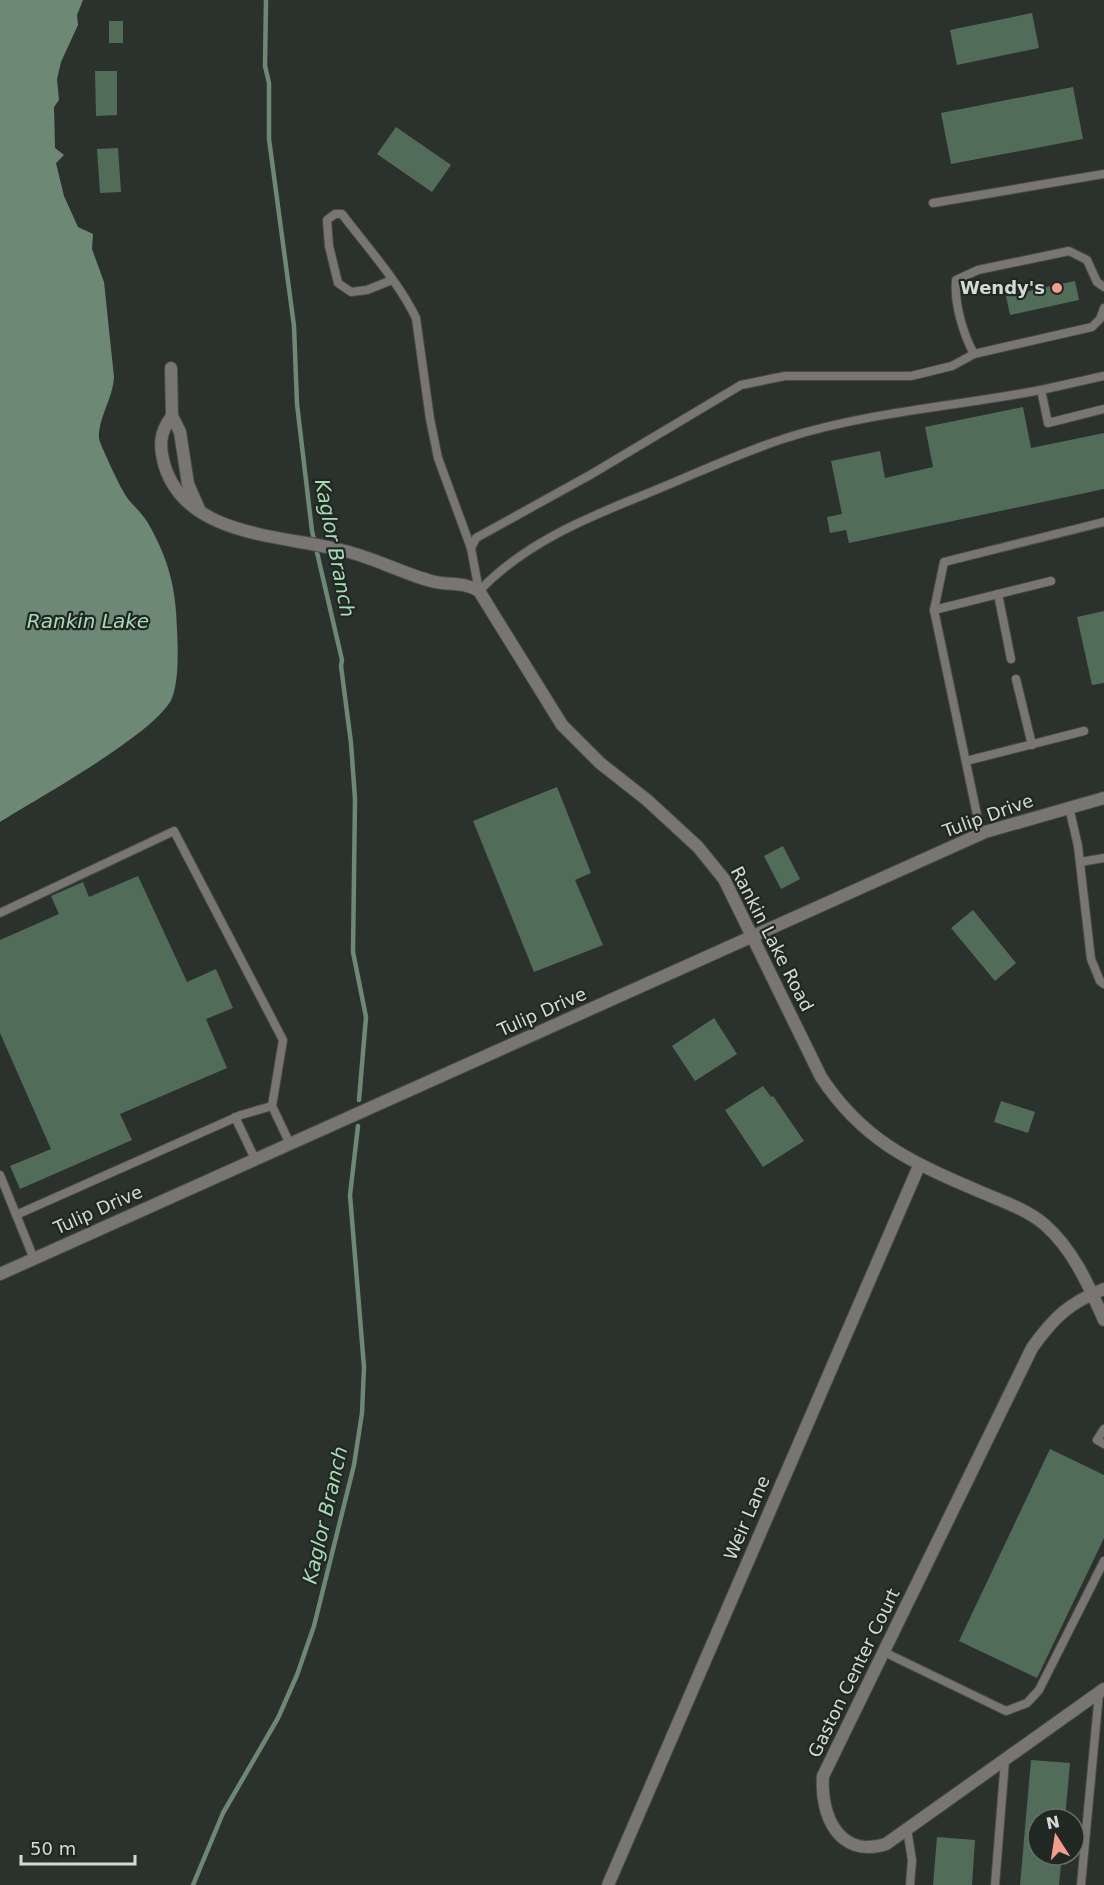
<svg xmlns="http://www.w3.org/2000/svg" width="1104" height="1885" viewBox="0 0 1104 1885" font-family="'DejaVu Sans',sans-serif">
<rect width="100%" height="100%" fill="#2b322d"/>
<path fill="#6d8875" d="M 0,0 L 83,0 L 77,15 L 78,25 L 61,62 L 57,79 L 59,100 L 54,107 L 55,148 L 64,155 L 56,163 L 64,196 L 78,227 L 93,234 L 92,249 L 104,282 L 114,377 C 113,398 98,419 99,438 C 99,443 119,484 123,491 C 129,503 141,511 148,523 C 169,560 176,588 177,630 C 178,650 179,680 172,698 C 158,732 35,800 0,822 Z"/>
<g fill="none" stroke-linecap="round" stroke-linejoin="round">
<g stroke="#6d8875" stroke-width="4.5">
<path d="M 266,0 L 265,66 L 269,83 L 269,139 L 294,326 L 297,404 L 312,531 L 342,660 L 341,666 L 351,743 L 355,799 L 353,952 L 366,1017 L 359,1100"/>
<path d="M 193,1885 L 223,1813 L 278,1718 L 297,1675 L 314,1626 L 354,1465 L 362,1413 L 364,1367 L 350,1195 L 358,1126"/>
</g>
</g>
<g fill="#526c5a">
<path d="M 1032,13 L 1039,48 L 957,65 L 950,30 Z"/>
<rect x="109" y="21" width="14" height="22"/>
<path d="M 95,71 L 117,71 L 117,115 L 96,116 Z"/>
<path d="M 1073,87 L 1083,139 L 951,164 L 941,113 Z"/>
<path d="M 396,127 L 451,165 L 432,192 L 377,154 Z"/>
<path d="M 118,148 L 121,192 L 100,193 L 97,149 Z"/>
<path d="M 1075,281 L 1079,300 L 1010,315 L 1006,296 Z"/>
<path d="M 1023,407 L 1031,448 L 1104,433 L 1104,489 L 849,543 L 846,530 L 830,533 L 827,517 L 842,514 L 831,461 L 880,451 L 885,478 L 933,467 L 925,427 Z"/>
<path d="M 1104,611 L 1104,683 L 1092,685 L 1077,617 Z"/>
<path d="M 557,787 L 591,873 L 575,880 L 603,945 L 534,972 L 473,821 Z"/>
<path d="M 783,846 L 800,879 L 781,889 L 764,856 Z"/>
<path d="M 138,876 L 187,982 L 216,969 L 233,1008 L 206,1019 L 227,1068 L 120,1114 L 132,1140 L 20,1189 L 10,1166 L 51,1149 L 0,1033 L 0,940 L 59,914 L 51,896 L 83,882 L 89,897 Z"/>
<path d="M 973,910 L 1016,963 L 995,981 L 951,928 Z"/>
<path d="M 714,1018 L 737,1054 L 695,1081 L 672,1046 Z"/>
<path d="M 763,1086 L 771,1097 L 773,1096 L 804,1141 L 763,1167 L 725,1110 Z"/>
<path d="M 1001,1101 L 1035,1112 L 1028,1133 L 994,1122 Z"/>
<path d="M 1050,1449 L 1104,1475 L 1104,1538 L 1037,1678 L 959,1641 Z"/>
<path d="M 1031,1760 L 1070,1763 L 1065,1819 L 1038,1819 L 1038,1855 L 1062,1855 L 1059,1885 L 1020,1885 Z"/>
<path d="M 937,1837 L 975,1840 L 972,1885 L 933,1885 Z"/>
</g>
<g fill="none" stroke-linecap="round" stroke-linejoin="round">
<defs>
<g id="service">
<path d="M 933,203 L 1104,174"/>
<path d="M 392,280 L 367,290 L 351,292 L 338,283 L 329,246 L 327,220 L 335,214 L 342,214 C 367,247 398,281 416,318 L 430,419 L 438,458 L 471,548"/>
<path d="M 1104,287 L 1097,282 L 1087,260 L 1069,251 L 978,270 L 956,280 C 954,303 963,334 974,354 L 1092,327 L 1100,319 L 1104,308"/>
<path d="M 1104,376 L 1041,390 L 1048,423 L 1104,409"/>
<path d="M 479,591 C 525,543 586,518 646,494 C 693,475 739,453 786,438 C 868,412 957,406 1041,390"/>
<path d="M 479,591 L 471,548 L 476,538 L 590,475 L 741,385 L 785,376 L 911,376 L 952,366 L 974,354"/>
<path d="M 998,594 L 1011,659"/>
<path d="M 934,610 L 944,562 L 1104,522"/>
<path d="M 1016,679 L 1032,745"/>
<path d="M 966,761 L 1084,731"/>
<path d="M 1069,807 L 1078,846 L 1091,959 L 1100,981 L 1104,984"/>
<path d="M 981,834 L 934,610 L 1051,581"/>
<path d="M 1080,862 L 1104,858"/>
<path d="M 0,913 L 174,831 L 283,1040 L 272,1106 L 290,1144"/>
<path d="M 235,1117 L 255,1159"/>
<path d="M 0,1175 L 34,1259"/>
<path d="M 16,1215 L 241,1115 L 272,1106"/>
<path d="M 1104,1429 L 1097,1440 L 1104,1444"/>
<path d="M 884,1652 L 1006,1711 L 1027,1703 L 1039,1690 L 1104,1561"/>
<path d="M 907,1829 L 912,1860 L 910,1885"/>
<path d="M 995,1885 L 1005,1760"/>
<path d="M 1081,1885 L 1099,1693"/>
</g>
<g id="minor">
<path d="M 171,368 L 172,416 L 180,432 L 188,484 L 199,509"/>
<path d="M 172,416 C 159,433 159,447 165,467 C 188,538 285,535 345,551 C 374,558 402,573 431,581 C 448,586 463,581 479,591 L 562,725 L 600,763 L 647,800 L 698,847 L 724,879 L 821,1077 C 861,1138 909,1162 974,1189 C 996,1199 1025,1208 1044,1224 C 1073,1249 1089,1286 1104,1320"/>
<path d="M 0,1274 L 985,832 L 1104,798"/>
<path d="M 1104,1289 C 1069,1303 1054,1317 1032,1348 L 823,1776 C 820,1815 839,1859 886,1844 L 1104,1689"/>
<path d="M 608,1885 L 919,1166"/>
</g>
</defs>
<use href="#service" stroke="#464d48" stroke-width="10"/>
<use href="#minor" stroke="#464d48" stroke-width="14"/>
<use href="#service" stroke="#797574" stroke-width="8"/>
<use href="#minor" stroke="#797574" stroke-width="12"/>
</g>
<circle fill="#f49d8d" stroke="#212823" stroke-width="2" cx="1057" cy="288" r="6"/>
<g text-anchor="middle" stroke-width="4.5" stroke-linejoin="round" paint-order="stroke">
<g font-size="18" font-weight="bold" fill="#d5dad6" stroke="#212823" text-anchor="end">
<text x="1045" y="294">Wendy's</text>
</g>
<g font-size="18" fill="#d5dad6" stroke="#212823">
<text transform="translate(988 816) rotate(-20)" y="6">Tulip Drive</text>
<text transform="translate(772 939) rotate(63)" y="6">Rankin Lake Road</text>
<text transform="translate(542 1012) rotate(-24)" y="6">Tulip Drive</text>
<text transform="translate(98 1210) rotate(-24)" y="6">Tulip Drive</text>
<text transform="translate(747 1518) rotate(-67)" y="6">Weir Lane</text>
<text transform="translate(854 1673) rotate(-64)" y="6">Gaston Center Court</text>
</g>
<g font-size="20" font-style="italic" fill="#a8dbb7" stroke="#212823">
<text transform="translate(335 548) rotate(79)" y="7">Kaglor Branch</text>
<text x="88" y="628">Rankin Lake</text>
<text transform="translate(325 1515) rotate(-77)" y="7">Kaglor Branch</text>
</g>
</g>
<g transform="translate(1056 1837) rotate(348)"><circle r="28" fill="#212823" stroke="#696f6b" stroke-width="1.5"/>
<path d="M0-4.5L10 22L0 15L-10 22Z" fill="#f49d8d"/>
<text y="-9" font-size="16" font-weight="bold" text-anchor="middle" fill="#d5dad6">N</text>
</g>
<path d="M21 1855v9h114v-9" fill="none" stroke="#d5dad6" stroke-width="3"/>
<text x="30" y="1855" font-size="18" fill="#d5dad6" stroke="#212823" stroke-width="4.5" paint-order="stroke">50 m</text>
</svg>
